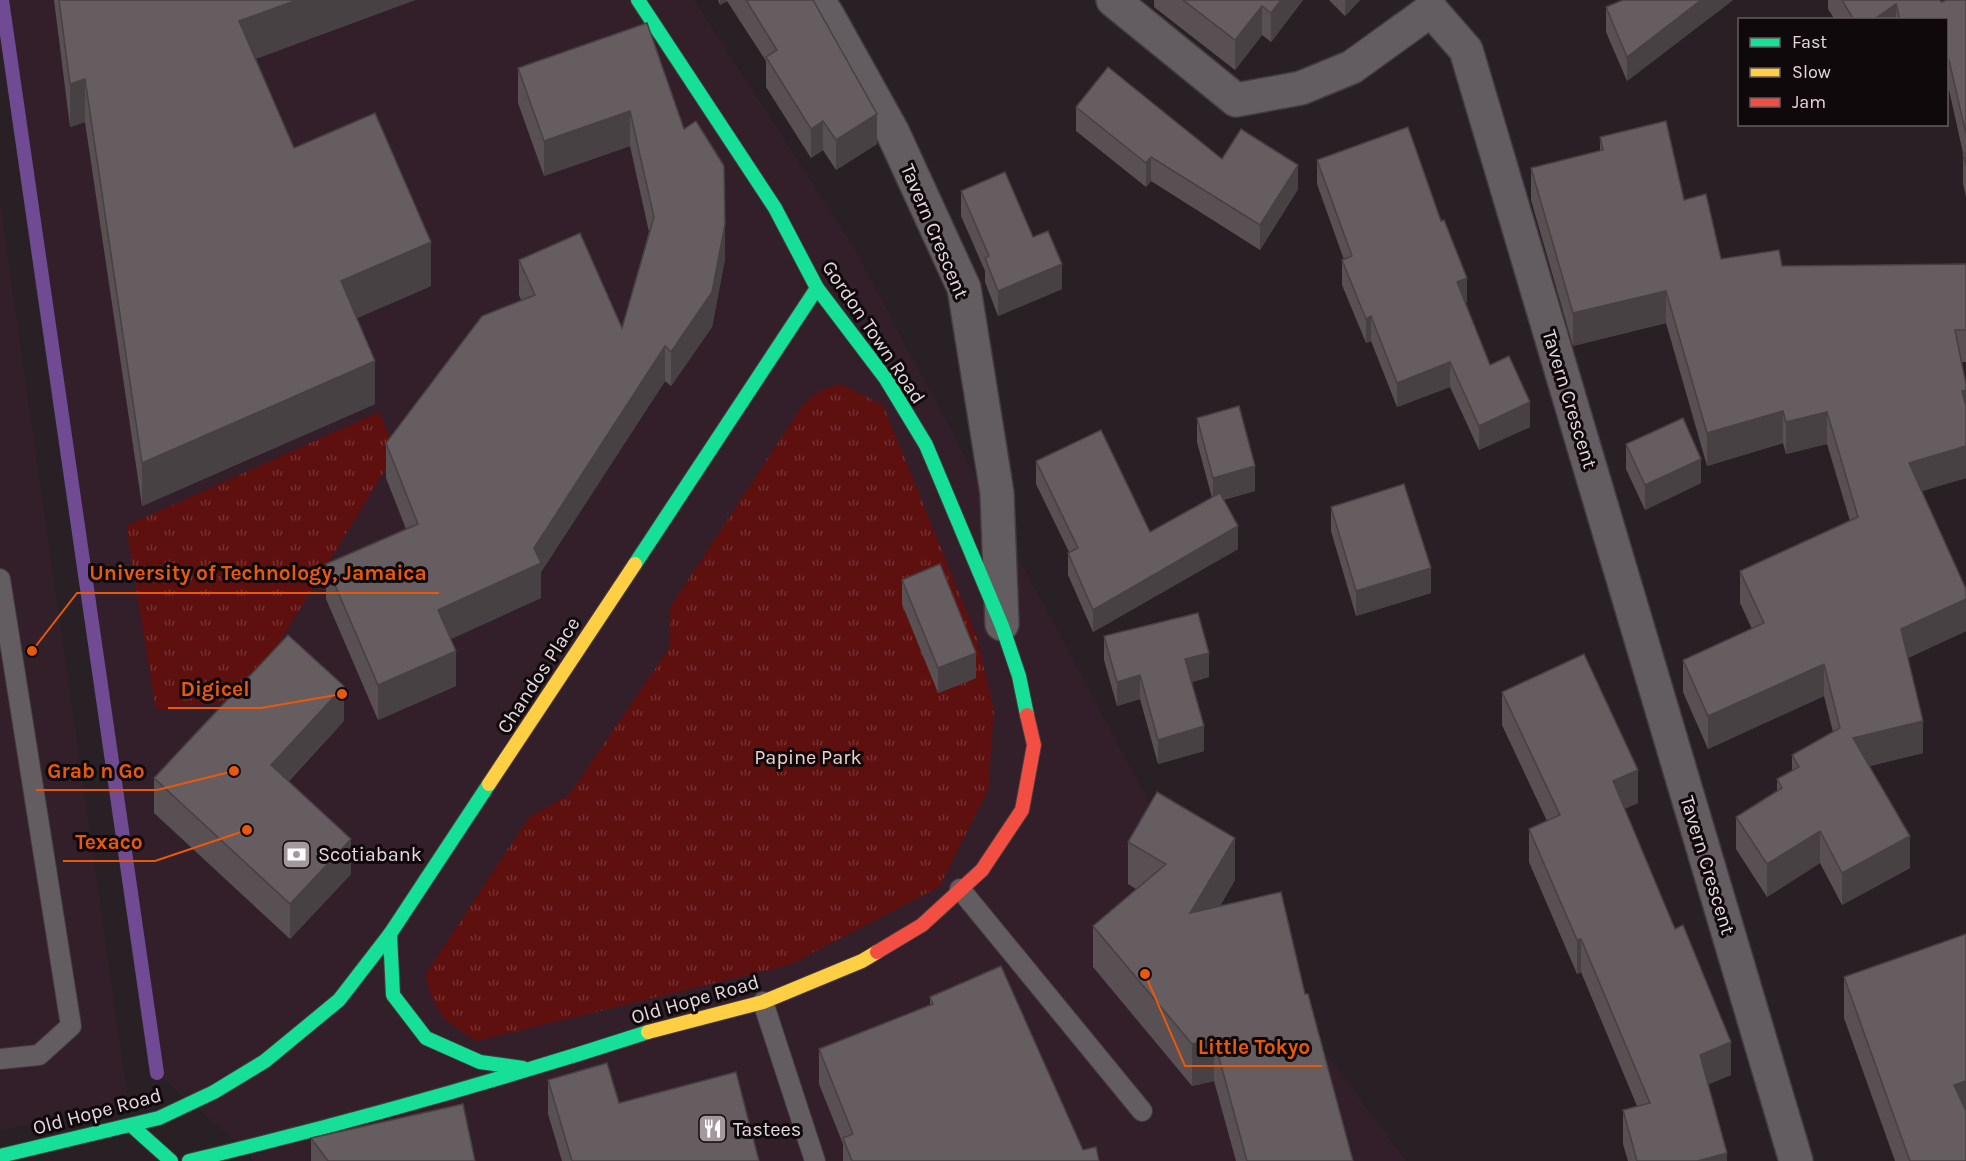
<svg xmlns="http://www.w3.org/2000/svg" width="1966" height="1161" viewBox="0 0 1966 1161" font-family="Karla,sans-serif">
<defs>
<pattern id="grass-tufts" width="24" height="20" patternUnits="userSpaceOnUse" patternTransform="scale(1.5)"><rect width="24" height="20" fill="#5e100f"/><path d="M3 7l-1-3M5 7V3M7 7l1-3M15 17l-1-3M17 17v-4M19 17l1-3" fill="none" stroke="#753232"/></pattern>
</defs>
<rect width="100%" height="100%" fill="#282024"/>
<g fill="#331f2a">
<path d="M 2,0 L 694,0 L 853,246 L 1170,842 L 1406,1161 L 253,1161 L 248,1152 L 157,1073 Z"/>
<path d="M 0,201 L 128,1101 L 0,1131 Z"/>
</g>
<g fill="url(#grass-tufts)">
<path d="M 840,384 L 883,405 L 977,638 L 994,711 L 988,790 L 939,887 L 789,965 L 476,1041 L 444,1019 L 432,998 L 425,975 L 529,817 L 569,795 L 670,647 L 670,607 L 804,403 L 821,390 Z"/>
<path d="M 379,412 L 396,452 L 244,700 L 156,710 L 126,526 Z"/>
</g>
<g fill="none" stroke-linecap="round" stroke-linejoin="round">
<path stroke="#704b94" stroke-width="14" d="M 2,0 L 157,1073"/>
<defs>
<g id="lane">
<path d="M 0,579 L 71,1026 L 39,1055 L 0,1059"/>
<path d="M 960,889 L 1142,1111"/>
<path d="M 763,1002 L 815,1161"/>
</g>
<g id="street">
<path d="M 818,0 L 828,16 L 892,131 L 964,288 L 997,493 L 1002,624"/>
<path d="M 1113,0 L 1236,100 L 1301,88 L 1352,67 L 1431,10 L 1466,50 L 1796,1161"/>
</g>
<g id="fast">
<path d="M 638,0 L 775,208 L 817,288"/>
<path d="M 635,564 L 817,288 L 886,379 L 926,445 L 1002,626 L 1019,676 L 1027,715"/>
<path d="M 390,934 L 393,995 L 426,1038 L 480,1062 L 523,1068"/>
<path d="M 132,1126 L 171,1161"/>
<path d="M 0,1156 L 159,1118 L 214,1092 L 265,1061 L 339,1000 L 390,934 L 489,784"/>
<path d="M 189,1161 C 344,1124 497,1081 648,1032"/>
</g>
<g id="slow">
<path d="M 489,784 L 635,564"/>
<path d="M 648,1032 L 763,1002 L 862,961 L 877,952"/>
</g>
<path id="jam" d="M 877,952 L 922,925 L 982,870 L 1022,810 L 1034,745 L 1027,715"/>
</defs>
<use href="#lane" stroke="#423b3f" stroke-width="22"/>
<use href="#street" stroke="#423b3f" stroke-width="36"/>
<use href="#fast" stroke="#423b3f" stroke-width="16"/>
<use href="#slow" stroke="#423b3f" stroke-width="16"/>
<use href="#jam" stroke="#423b3f" stroke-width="16"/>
<use href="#lane" stroke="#635c60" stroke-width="20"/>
<use href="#street" stroke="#635c60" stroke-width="33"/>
<use href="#fast" stroke="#16e098" stroke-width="14"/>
<use href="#slow" stroke="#ffcf43" stroke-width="14"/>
<use href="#jam" stroke="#f24e42" stroke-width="14"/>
</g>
<g fill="#585053">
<path d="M 54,0 L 415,0 L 255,59 L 294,148 L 431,286 L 357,318 L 375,404 L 142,506 L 85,122 L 70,127 Z"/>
<path d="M 718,0 L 813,0 L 877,144 L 836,170 L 823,150 L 811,158 L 766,87 L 766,61 L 727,1 L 720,5 Z"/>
<path d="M 1154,0 L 1303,0 L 1271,42 L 1262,35 L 1235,70 L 1154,7 Z"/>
<path d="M 1329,0 L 1360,0 L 1345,16 Z"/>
<path d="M 1623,0 L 1733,0 L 1627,81 L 1606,32 L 1606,7 Z"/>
<path d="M 1828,0 L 1940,0 L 1941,2 L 1966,0 L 1966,197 L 1963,184 L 1963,153 L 1949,90 L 1947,91 L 1947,20 L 1835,20 L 1828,9 Z"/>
<path d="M 647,23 L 725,259 L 712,327 L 671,386 L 665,381 L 541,572 L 541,598 L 450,639 L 456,686 L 378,720 L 326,599 L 326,564 L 406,529 L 386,478 L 386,443 L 521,300 L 519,295 L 519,260 L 622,328 L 649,232 L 630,146 L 544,176 L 518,103 L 518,68 Z"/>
<path d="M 1076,107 L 1222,159 L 1298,189 L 1260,250 L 1151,181 L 1146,187 L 1076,131 Z"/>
<path d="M 1600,137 L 1684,200 L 1721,259 L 1782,266 L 1966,264 L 1966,362 L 1961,362 L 1966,478 L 1922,491 L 1966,589 L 1966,631 L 1908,658 L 1923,753 L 1870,766 L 1910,868 L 1842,905 L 1820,863 L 1767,897 L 1736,849 L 1736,817 L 1777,792 L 1777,779 L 1792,771 L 1792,755 L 1833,732 L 1824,696 L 1708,749 L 1683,692 L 1683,660 L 1752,629 L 1740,603 L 1740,571 L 1850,521 L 1827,444 L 1786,454 L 1783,443 L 1707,466 L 1666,323 L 1573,346 L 1531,200 L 1531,168 L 1600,151 Z"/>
<path d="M 1317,160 L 1467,302 L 1465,303 L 1490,365 L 1530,427 L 1479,450 L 1450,387 L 1397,407 L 1371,341 L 1366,343 L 1342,285 L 1342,260 L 1344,260 L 1317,184 Z"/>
<path d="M 961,191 L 1033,237 L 1062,289 L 998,316 L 985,282 L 985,271 L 961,216 Z"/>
<path d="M 1197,418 L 1255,491 L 1223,500 L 1238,549 L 1093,632 L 1068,575 L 1068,553 L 1069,552 L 1036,484 L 1036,461 L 1150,532 L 1212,498 L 1197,442 Z"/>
<path d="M 1626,444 L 1701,483 L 1645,510 L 1626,469 Z"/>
<path d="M 1331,507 L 1431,593 L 1356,616 L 1331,531 Z"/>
<path d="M 902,580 L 976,678 L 938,693 L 902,604 Z"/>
<path d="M 1104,636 L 1209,677 L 1192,682 L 1204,751 L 1158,764 L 1140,699 L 1117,706 L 1104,660 Z"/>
<path d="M 1502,692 L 1638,803 L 1624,809 L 1731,1075 L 1708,1084 L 1727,1161 L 1628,1161 L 1623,1144 L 1623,1110 L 1637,1106 L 1581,972 L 1577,974 L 1529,862 L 1529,829 L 1547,821 L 1502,725 Z"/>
<path d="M 344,721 L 289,781 L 351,874 L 290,939 L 154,813 L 154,778 Z"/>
<path d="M 1128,842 L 1235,880 L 1220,906 L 1305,994 L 1353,1161 L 1236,1161 L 1214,1081 L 1192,1086 L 1093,967 L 1093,926 L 1136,889 L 1128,884 Z"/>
<path d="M 1844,977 L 1966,1161 L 1895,1161 L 1844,1018 Z"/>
<path d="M 930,997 L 1083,1150 L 1099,1161 L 843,1161 L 843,1144 L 819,1084 L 819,1049 L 930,1006 Z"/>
<path d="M 548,1080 L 619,1103 L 759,1161 L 562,1161 L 548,1114 Z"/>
<path d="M 311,1138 L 475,1161 L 311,1161 Z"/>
</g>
<g fill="#474143">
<path d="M 297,0 L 415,0 L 239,65 L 239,21 Z"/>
<path d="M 720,0 L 727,0 L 727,1 L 720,5 Z"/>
<path d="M 1281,0 L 1303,0 L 1271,42 L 1271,13 Z"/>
<path d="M 1345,0 L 1360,0 L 1345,16 Z"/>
<path d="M 1701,0 L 1733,0 L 1627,81 L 1627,57 Z"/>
<path d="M 1896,4 L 1896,20 L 1873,20 Z"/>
<path d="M 1262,6 L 1262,35 L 1235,70 L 1235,40 Z"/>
<path d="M 1947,60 L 1949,60 L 1949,90 L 1947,91 Z"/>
<path d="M 85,79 L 85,122 L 70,127 L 70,84 Z"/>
<path d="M 630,111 L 630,146 L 544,176 L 544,141 Z"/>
<path d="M 877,114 L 877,144 L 836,170 L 836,140 Z"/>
<path d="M 823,121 L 823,150 L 811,158 L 811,129 Z"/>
<path d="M 1151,157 L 1151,181 L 1146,187 L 1146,163 Z"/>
<path d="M 1298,165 L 1298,189 L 1260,250 L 1260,225 Z"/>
<path d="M 725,224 L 725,259 L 712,327 L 671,386 L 671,352 Z"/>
<path d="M 431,242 L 431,286 L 341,325 L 341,281 Z"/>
<path d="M 1062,264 L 1062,289 L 998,316 L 998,291 Z"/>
<path d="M 1467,278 L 1467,302 L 1457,306 L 1457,282 Z"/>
<path d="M 1666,291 L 1666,323 L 1573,346 L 1573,313 Z"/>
<path d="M 1371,316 L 1371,341 L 1366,343 L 1366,319 Z"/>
<path d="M 665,346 L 665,381 L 541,572 L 541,598 L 438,645 L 438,610 L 534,548 Z"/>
<path d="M 375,361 L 375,404 L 142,506 L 142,463 Z"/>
<path d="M 1450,362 L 1450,387 L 1397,407 L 1397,383 Z"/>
<path d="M 1966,390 L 1966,422 L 1962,391 Z"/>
<path d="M 1530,402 L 1530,427 L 1479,450 L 1479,426 Z"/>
<path d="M 1783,411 L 1783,443 L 1707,466 L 1707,433 Z"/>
<path d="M 1827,412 L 1827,444 L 1786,454 L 1786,422 Z"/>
<path d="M 1966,446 L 1966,478 L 1909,495 L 1909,463 Z"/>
<path d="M 1701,459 L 1701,483 L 1645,510 L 1645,485 Z"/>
<path d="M 1255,466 L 1255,491 L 1213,502 L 1213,478 Z"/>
<path d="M 1238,526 L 1238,549 L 1093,632 L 1093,610 Z"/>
<path d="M 1431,568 L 1431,593 L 1356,616 L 1356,591 Z"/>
<path d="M 1966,599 L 1966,631 L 1901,661 L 1901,629 Z"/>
<path d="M 456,651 L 456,686 L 378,720 L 378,685 Z"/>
<path d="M 976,653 L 976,678 L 938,693 L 938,668 Z"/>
<path d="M 1209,653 L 1209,677 L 1185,684 L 1185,659 Z"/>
<path d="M 1824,664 L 1824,696 L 1708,749 L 1708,716 Z"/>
<path d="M 1140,675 L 1140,699 L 1117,706 L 1117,682 Z"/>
<path d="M 344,686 L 344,721 L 271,799 L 271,765 Z"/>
<path d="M 1923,721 L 1923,753 L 1853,770 L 1853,738 Z"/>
<path d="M 1204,726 L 1204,751 L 1158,764 L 1158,740 Z"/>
<path d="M 1638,770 L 1638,803 L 1613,814 L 1613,781 Z"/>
<path d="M 1820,831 L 1820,863 L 1767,897 L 1767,864 Z"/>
<path d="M 1910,836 L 1910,868 L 1842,905 L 1842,873 Z"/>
<path d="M 1235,838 L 1235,880 L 1190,955 L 1190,913 Z"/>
<path d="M 351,839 L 351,874 L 290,939 L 290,904 Z"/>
<path d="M 1581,939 L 1581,972 L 1577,974 L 1577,940 Z"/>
<path d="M 1214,1039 L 1214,1081 L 1192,1086 L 1192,1044 Z"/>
<path d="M 1731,1042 L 1731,1075 L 1700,1088 L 1700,1055 Z"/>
<path d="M 1966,1081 L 1966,1122 L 1954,1085 Z"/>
<path d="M 1727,1153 L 1727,1161 L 1697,1161 Z"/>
</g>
<g fill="#665d60" stroke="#474143" stroke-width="1.5">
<path d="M 59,0 L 297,0 L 239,21 L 294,148 L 375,113 L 431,242 L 341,281 L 375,361 L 142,463 L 85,79 L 70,84 Z"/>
<path d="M 746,0 L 813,0 L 877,114 L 836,140 L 823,121 L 811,129 L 766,57 L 777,50 Z"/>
<path d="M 1183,0 L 1281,0 L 1271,13 L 1262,6 L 1235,40 Z"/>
<path d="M 1623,0 L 1701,0 L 1627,57 L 1606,7 Z"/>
<path d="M 1842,0 L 1940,0 L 1941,2 L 1947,0 L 1966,0 L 1966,134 L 1949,60 L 1947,60 L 1947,20 L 1900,20 L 1896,4 L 1873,20 L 1854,20 Z"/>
<path d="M 647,23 L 684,129 L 696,121 L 724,166 L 725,224 L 712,292 L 671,352 L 665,346 L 534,548 L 541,563 L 438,610 L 456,651 L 378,685 L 326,564 L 418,524 L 386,443 L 482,316 L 535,295 L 519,260 L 580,233 L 622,328 L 654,217 L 630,111 L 544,141 L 518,68 Z"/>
<path d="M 1108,67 L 1222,159 L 1241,129 L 1298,165 L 1260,225 L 1151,157 L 1146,163 L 1076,107 Z"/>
<path d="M 1666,121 L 1684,200 L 1706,194 L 1721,259 L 1779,250 L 1782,266 L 1966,264 L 1966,330 L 1955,330 L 1966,384 L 1966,390 L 1962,391 L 1966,406 L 1966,446 L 1909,463 L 1966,589 L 1966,599 L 1901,629 L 1923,721 L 1853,738 L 1910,836 L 1842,873 L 1820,831 L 1767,864 L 1736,817 L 1782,788 L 1777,779 L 1799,767 L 1792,755 L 1840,728 L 1824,664 L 1708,716 L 1683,660 L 1764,623 L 1740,571 L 1858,517 L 1827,412 L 1786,422 L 1783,411 L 1707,433 L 1666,291 L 1573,313 L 1531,168 L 1603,150 L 1600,137 Z"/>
<path d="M 1408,127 L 1441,221 L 1444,220 L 1467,278 L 1457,282 L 1490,365 L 1509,356 L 1530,402 L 1479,426 L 1450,362 L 1397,383 L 1371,316 L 1366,319 L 1342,260 L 1352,256 L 1317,160 Z"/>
<path d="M 1966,153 L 1966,166 L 1963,154 Z"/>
<path d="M 1005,172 L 1033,237 L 1048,231 L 1062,264 L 998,291 L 985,258 L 989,256 L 961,191 Z"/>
<path d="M 1239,406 L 1255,466 L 1213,478 L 1197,418 Z"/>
<path d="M 1683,418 L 1701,459 L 1645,485 L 1626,444 Z"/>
<path d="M 1101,430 L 1150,532 L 1220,493 L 1238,526 L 1093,610 L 1068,553 L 1078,548 L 1036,461 Z"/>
<path d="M 1404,484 L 1431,568 L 1356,591 L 1331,507 Z"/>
<path d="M 940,564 L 976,653 L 938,668 L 902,580 Z"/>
<path d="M 1198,613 L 1209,653 L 1185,659 L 1204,726 L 1158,740 L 1140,675 L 1117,682 L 1104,636 Z"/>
<path d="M 288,635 L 344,686 L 271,765 L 351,839 L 290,904 L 154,778 Z"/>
<path d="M 1584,654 L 1638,770 L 1613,781 L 1675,929 L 1683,925 L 1731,1042 L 1700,1055 L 1727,1153 L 1697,1161 L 1637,1161 L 1623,1110 L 1650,1103 L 1581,939 L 1577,940 L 1529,829 L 1560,815 L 1502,692 Z"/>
<path d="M 1157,792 L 1235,838 L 1190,913 L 1281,892 L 1305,994 L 1308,994 L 1353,1161 L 1247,1161 L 1214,1039 L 1192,1044 L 1093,926 L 1166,864 L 1128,842 Z"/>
<path d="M 1966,934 L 1966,1081 L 1954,1085 L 1966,1111 L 1966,1161 L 1910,1161 L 1844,977 Z"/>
<path d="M 1001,966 L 1083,1150 L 1096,1147 L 1099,1161 L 852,1161 L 843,1138 L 853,1134 L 819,1049 L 933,1004 L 930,997 Z"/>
<path d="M 607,1063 L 619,1103 L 736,1072 L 759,1161 L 572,1161 L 548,1080 Z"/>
<path d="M 463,1104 L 475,1161 L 328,1161 L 311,1138 Z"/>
</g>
<defs>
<symbol id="bank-square" viewBox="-11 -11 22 22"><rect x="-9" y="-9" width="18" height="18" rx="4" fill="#a2989d" stroke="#10090c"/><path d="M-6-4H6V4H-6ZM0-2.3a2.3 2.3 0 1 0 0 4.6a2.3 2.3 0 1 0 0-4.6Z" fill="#fff"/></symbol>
<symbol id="restaurant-square" viewBox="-11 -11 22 22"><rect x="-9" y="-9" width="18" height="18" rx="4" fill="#a2989d" stroke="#10090c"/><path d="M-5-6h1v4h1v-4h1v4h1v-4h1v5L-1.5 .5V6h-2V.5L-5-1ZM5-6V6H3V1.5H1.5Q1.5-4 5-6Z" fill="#fff"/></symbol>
</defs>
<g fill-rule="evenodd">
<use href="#bank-square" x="280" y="838" width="33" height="33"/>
<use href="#restaurant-square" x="696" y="1112" width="33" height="33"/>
</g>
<g text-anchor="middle" stroke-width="6" stroke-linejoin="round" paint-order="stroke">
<g font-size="20" fill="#e4d9de" stroke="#10090c">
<text transform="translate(935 231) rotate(67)" y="7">Tavern Crescent</text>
<text transform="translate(874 332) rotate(56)" y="7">Gordon Town Road</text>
<text transform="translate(1570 399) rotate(73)" y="7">Tavern Crescent</text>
<text transform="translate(538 675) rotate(-57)" y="7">Chandos Place</text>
<text transform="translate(1708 865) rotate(73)" y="7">Tavern Crescent</text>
<text transform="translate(695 999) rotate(-16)" y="7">Old Hope Road</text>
<text transform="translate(97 1111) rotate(-15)" y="7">Old Hope Road</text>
</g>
<g font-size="20" fill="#edd1cd" stroke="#10090c">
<text x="808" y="764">Papine Park</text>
</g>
<g font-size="20" fill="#e4d9de" stroke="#10090c" text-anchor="start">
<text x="318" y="861">Scotiabank</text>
<text x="733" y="1136">Tastees</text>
</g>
</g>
<path fill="none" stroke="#e8590c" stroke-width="2" d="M32 651L77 593H439M342 694L261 708H168M234 771L157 790H36M247 830L155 861H63M1145 974L1185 1066H1322"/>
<g fill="#e8590c" stroke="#10090c" stroke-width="2">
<circle cx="32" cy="651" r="6"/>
<circle cx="342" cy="694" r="6"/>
<circle cx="234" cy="771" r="6"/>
<circle cx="247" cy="830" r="6"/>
<circle cx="1145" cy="974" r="6"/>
</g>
<g font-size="21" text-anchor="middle" font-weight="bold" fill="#e8590c" stroke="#10090c" stroke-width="6" stroke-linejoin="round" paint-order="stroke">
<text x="258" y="580">University of Technology, Jamaica</text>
<text x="215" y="696">Digicel</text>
<text x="96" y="778">Grab n Go</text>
<text x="109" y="849">Texaco</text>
<text x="1254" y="1054">Little Tokyo</text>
</g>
<rect x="1738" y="18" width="210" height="108" fill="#10090c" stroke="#655c60" stroke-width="1.5"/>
<rect x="1750" y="38" width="30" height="9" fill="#16e098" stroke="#655c60" stroke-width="1.5"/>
<text x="1792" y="48" font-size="18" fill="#e4d9de">Fast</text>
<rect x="1750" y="68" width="30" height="9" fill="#ffcf43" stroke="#655c60" stroke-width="1.5"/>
<text x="1792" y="78" font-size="18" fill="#e4d9de">Slow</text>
<rect x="1750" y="98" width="30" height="9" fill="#f24e42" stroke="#655c60" stroke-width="1.5"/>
<text x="1792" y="108" font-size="18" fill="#e4d9de">Jam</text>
</svg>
